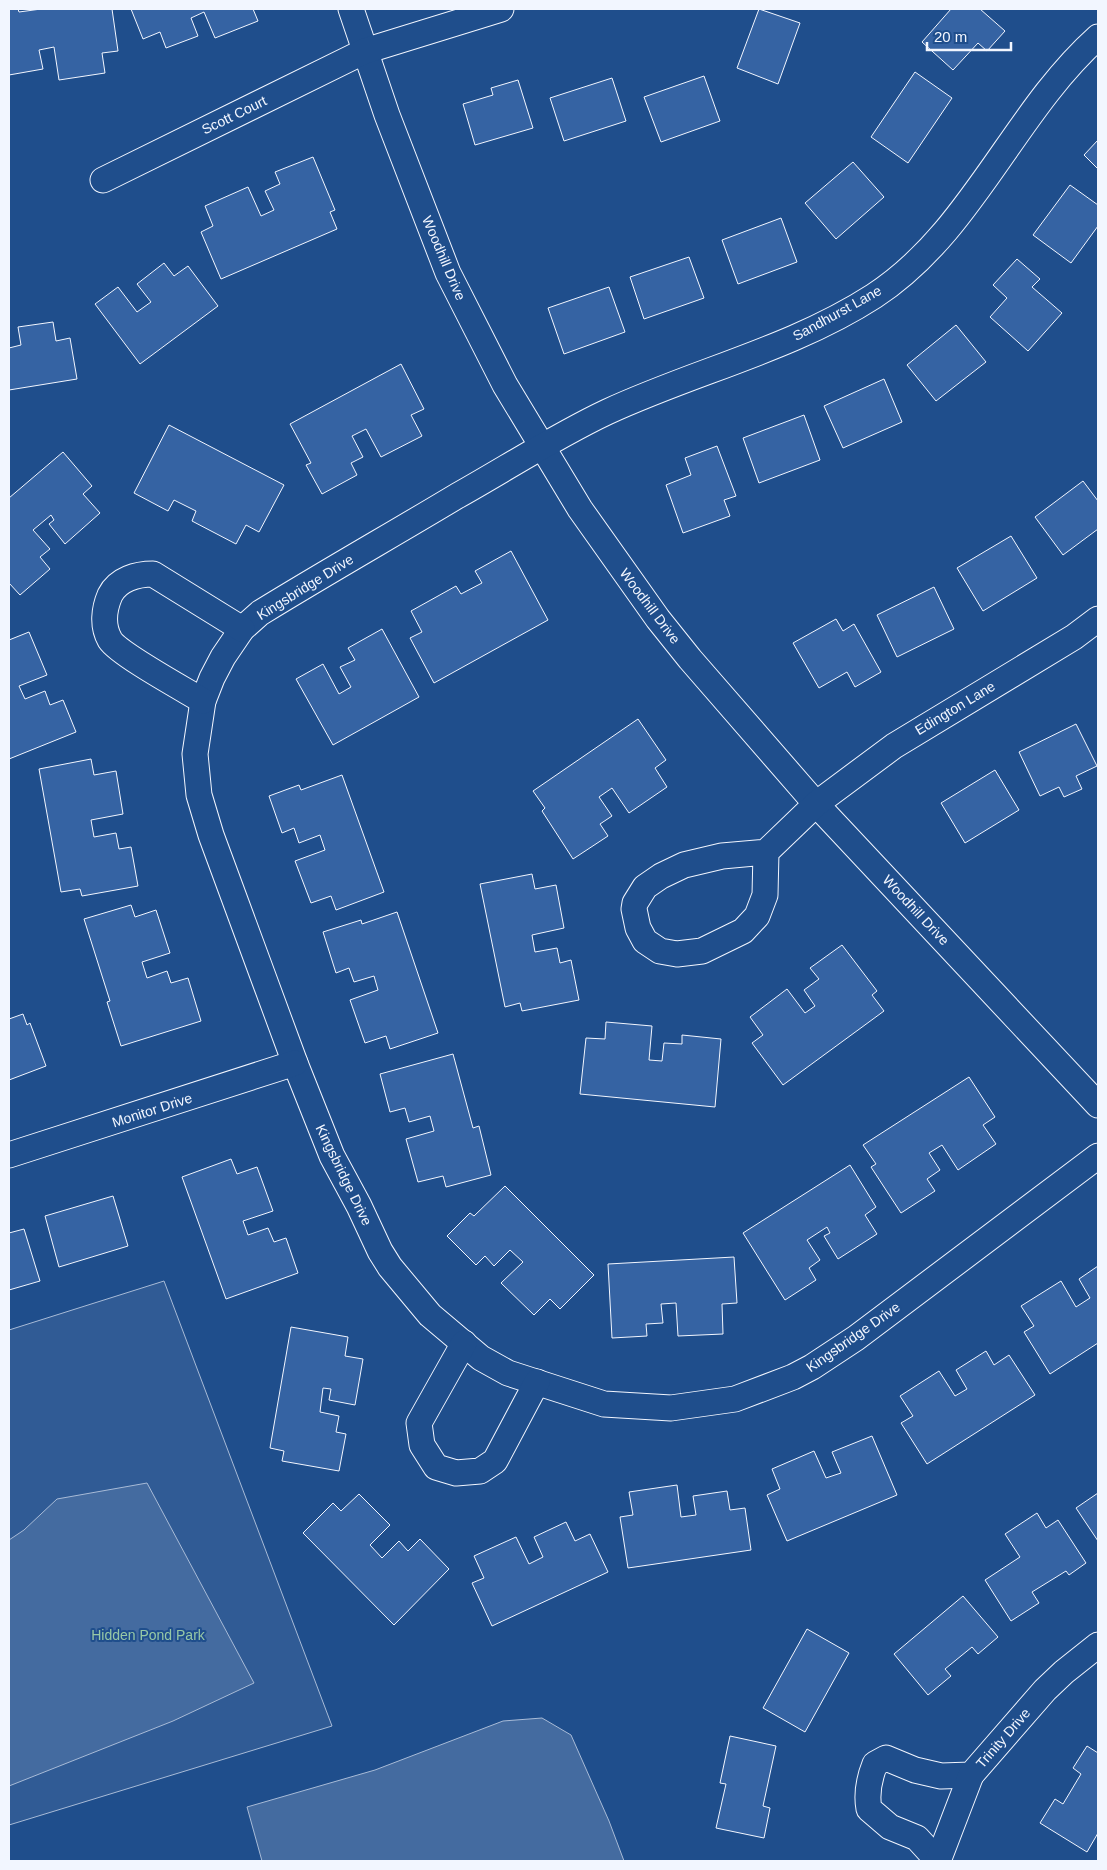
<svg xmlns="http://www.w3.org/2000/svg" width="1107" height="1870" viewBox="0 0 1107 1870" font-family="Helvetica,sans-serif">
<rect width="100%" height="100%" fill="#1f4e8c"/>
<path fill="#305b95" stroke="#a8bbd7" d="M 164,1281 L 332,1726 L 9,1825 L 9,1330 Z"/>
<g fill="#446ba0" stroke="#a8bbd7">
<path d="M 147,1483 L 254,1683 L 173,1721 L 9,1786 L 9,1540 L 24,1530 L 57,1499 Z"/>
<path d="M 542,1718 L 571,1735 L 609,1821 L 624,1861 L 262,1861 L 247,1807 L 375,1770 L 503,1721 Z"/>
</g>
<g fill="#3563a3" stroke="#f2f6ff">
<path d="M 9,9 L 18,9 L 19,12 L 41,9 L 112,9 L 118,51 L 102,53 L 105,73 L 59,80 L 54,47 L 39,50 L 43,69 L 9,75 Z"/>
<path d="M 131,9 L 253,9 L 258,21 L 215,38 L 204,12 L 191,18 L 198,36 L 166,48 L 160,32 L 143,39 Z"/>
<path d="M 759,9 L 800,23 L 778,84 L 737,68 Z"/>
<path d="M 951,9 L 980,9 L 1005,31 L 987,51 L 978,43 L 953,70 L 922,42 Z"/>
<path d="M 915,72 L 952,98 L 908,163 L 871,137 Z"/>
<path d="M 704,76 L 720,121 L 661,142 L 644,97 Z"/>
<path d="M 612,78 L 626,121 L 564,141 L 550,98 Z"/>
<path d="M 518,80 L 533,128 L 475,145 L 463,104 L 493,95 L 491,88 Z"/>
<path d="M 1098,140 L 1098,169 L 1084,155 Z"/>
<path d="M 313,157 L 335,210 L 330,212 L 337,229 L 221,279 L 201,232 L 213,226 L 205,206 L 248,187 L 261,216 L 274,210 L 265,191 L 280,184 L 275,172 Z"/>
<path d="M 853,162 L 884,197 L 836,239 L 805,203 Z"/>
<path d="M 1070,185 L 1098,205 L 1098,226 L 1071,263 L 1033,235 Z"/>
<path d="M 781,218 L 797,262 L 738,284 L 722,240 Z"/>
<path d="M 689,257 L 704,298 L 644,319 L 630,277 Z"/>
<path d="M 1017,259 L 1040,279 L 1032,287 L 1062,313 L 1028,351 L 990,317 L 1007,298 L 993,285 Z"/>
<path d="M 164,263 L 174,276 L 188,266 L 218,306 L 140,364 L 95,304 L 118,287 L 137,312 L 151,302 L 137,284 Z"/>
<path d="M 609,287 L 625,332 L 564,354 L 548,308 Z"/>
<path d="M 53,322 L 56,341 L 70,338 L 77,379 L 9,390 L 9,348 L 21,345 L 18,327 Z"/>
<path d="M 956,325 L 986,362 L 936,401 L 907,365 Z"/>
<path d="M 401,364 L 424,409 L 411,415 L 422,436 L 381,457 L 366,429 L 352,436 L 363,457 L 351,463 L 357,475 L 322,494 L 306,465 L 311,463 L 290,424 Z"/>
<path d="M 884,379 L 902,422 L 843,448 L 824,406 Z"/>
<path d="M 804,415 L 820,460 L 759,483 L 743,438 Z"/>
<path d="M 169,425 L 284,485 L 259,532 L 246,525 L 236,544 L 192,521 L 196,511 L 174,500 L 168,511 L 134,493 Z"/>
<path d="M 717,446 L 736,496 L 724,500 L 730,516 L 683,533 L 666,485 L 691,475 L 685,458 Z"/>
<path d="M 63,452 L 92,486 L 83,494 L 100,513 L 65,544 L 49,524 L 54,520 L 51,515 L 33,530 L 50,549 L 40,557 L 50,569 L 20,595 L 9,583 L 9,498 Z"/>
<path d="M 1083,481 L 1098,501 L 1098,529 L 1063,555 L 1035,517 Z"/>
<path d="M 1011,536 L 1037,578 L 983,611 L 957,568 Z"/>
<path d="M 511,551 L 548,620 L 434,683 L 410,638 L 422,632 L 411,611 L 456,586 L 461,594 L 482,583 L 475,571 Z"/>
<path d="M 934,587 L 954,629 L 897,657 L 877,615 Z"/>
<path d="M 836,619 L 843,631 L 854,624 L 881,672 L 855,687 L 847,672 L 819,688 L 793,643 Z"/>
<path d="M 382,629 L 419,697 L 333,745 L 296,679 L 323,664 L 339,694 L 351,687 L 340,667 L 355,660 L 348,648 Z"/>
<path d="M 29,632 L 47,675 L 19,686 L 25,699 L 45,691 L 50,705 L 63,700 L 76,732 L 9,759 L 9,640 Z"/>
<path d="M 638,719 L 666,760 L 655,768 L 667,787 L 629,813 L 612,788 L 599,797 L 612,816 L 600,824 L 608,836 L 573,859 L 542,811 L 545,808 L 533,791 Z"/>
<path d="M 1076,724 L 1097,766 L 1076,776 L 1082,789 L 1064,797 L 1059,787 L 1040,796 L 1019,752 Z"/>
<path d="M 91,759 L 94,775 L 116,771 L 123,814 L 91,820 L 94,837 L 116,833 L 119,849 L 131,847 L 138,886 L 82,896 L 80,889 L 61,892 L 39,769 Z"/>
<path d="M 995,770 L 1019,810 L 965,843 L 941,803 Z"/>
<path d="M 342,775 L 384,892 L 336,910 L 331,896 L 311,903 L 295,861 L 325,850 L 320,835 L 299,843 L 294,828 L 282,833 L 269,796 L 299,785 L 301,790 Z"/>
<path d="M 532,874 L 535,889 L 556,885 L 564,928 L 532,935 L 535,952 L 557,948 L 560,963 L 571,960 L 579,1000 L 522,1011 L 520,1003 L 505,1007 L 480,884 Z"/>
<path d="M 131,905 L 135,917 L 156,910 L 170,953 L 142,962 L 147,978 L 167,971 L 171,983 L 188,978 L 201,1021 L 121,1046 L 107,1002 L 110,1001 L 84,919 Z"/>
<path d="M 397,912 L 438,1033 L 390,1049 L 386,1036 L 365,1043 L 350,1000 L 378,990 L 374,976 L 354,982 L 349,968 L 336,973 L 323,932 L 361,920 L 362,924 Z"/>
<path d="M 842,945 L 877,991 L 872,995 L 884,1011 L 783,1085 L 752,1043 L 763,1035 L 750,1017 L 787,989 L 805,1013 L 815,1006 L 804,990 L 819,979 L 810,968 Z"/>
<path d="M 23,1014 L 27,1025 L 30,1023 L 46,1066 L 9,1080 L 9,1019 Z"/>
<path d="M 606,1022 L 652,1026 L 649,1060 L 662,1061 L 664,1043 L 682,1044 L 682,1035 L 721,1039 L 715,1107 L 580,1094 L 586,1038 L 605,1039 Z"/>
<path d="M 453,1054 L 473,1128 L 479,1126 L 491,1175 L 446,1187 L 443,1176 L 418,1182 L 406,1139 L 434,1131 L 430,1116 L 409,1122 L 405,1108 L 390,1112 L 380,1074 Z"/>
<path d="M 969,1077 L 995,1117 L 983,1125 L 996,1144 L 958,1170 L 942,1145 L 929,1153 L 940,1170 L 927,1179 L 935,1191 L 901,1213 L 871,1167 L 876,1164 L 863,1145 Z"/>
<path d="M 231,1159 L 237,1174 L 257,1167 L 273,1211 L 243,1221 L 248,1235 L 268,1228 L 274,1242 L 286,1238 L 298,1273 L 226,1299 L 182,1177 Z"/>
<path d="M 850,1165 L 876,1207 L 865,1215 L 877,1234 L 838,1259 L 824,1236 L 830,1233 L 827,1227 L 807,1240 L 820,1260 L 809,1268 L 816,1280 L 785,1300 L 743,1233 Z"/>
<path d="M 505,1186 L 594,1275 L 560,1309 L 550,1299 L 534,1315 L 501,1283 L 523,1262 L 510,1250 L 494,1266 L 485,1256 L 476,1265 L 447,1236 L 470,1213 L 474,1216 Z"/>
<path d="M 113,1196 L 128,1246 L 59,1267 L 45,1216 Z"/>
<path d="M 24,1229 L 40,1281 L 9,1290 L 9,1233 Z"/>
<path d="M 734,1257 L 737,1303 L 722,1304 L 723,1334 L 678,1336 L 676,1303 L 661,1304 L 663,1323 L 646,1324 L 647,1336 L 612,1338 L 608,1264 Z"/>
<path d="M 1098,1266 L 1098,1343 L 1050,1374 L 1024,1332 L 1034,1326 L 1021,1306 L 1061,1281 L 1076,1307 L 1090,1298 L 1079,1279 Z"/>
<path d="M 291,1327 L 348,1337 L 345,1356 L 363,1359 L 355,1405 L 329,1400 L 331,1389 L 323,1388 L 320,1412 L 339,1416 L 336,1432 L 346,1434 L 339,1471 L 282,1461 L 284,1451 L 270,1448 Z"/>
<path d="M 986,1351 L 994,1365 L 1009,1355 L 1035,1395 L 927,1464 L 901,1423 L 913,1416 L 900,1396 L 939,1371 L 955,1396 L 967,1389 L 956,1370 Z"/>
<path d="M 872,1436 L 897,1495 L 787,1541 L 767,1495 L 780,1489 L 772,1469 L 814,1451 L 826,1478 L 841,1473 L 832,1452 Z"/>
<path d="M 677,1485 L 681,1517 L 696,1515 L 693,1496 L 727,1491 L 730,1510 L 745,1508 L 751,1550 L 628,1568 L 620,1517 L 633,1515 L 629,1492 Z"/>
<path d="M 1098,1493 L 1098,1541 L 1076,1508 Z"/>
<path d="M 359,1494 L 390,1525 L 370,1545 L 382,1558 L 399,1541 L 408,1551 L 420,1539 L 449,1569 L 394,1625 L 303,1533 L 333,1503 L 341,1511 Z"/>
<path d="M 1037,1513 L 1046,1528 L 1058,1520 L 1086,1563 L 1069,1575 L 1066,1571 L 1032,1592 L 1039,1603 L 1011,1621 L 985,1580 L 1020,1557 L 1005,1534 Z"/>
<path d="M 566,1522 L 575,1541 L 590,1534 L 608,1572 L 492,1626 L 472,1583 L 484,1578 L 474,1556 L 516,1537 L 529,1564 L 543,1557 L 534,1537 Z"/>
<path d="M 963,1596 L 998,1637 L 978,1654 L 972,1647 L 945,1669 L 951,1676 L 928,1695 L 894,1654 Z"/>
<path d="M 807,1629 L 849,1653 L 805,1732 L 763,1708 Z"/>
<path d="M 730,1736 L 776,1746 L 763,1806 L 770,1808 L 764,1838 L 716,1828 L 726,1784 L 720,1783 Z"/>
<path d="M 1087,1746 L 1098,1753 L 1098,1833 L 1087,1852 L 1040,1823 L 1055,1799 L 1063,1804 L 1081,1774 L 1073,1768 Z"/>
</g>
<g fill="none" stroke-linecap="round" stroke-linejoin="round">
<defs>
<g id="street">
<path d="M 351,9 L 387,115 L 448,273 L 505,385 L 580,509 L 658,619 L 690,659 L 816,804 L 1098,1105"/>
<path d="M 1098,37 C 1013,113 972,232 874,296 C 792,349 695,371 607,412 C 556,436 507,468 457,496 C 392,535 325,573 260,613 L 242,629 L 223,657 L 212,678 L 203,701 L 195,754 L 199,795 L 211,835 L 295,1063 L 332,1156 L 359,1206 L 380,1251 L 390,1267 L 430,1315 L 481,1358 L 508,1373 L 604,1404 L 671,1408 L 735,1399 L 793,1377 L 812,1367 L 856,1338 L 1098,1156"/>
<path d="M 103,180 L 365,51 L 501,9"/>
<path d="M 203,701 C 185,690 119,654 110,640 C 102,626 104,609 110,595 C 118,579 137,574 153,574 L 242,629"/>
<path d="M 766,852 L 765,895 L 757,916 L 743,931 L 702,951 L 677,954 L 660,951 L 645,941 L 638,928 L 634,909 L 635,903 L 645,887 L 661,876 L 684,865 L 722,856 L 766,852 L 816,804 L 894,746 L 1074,637 L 1098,619"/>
<path d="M 9,1155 L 295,1063"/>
<path d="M 464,1343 L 419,1423 L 422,1445 L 436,1467 L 456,1473 L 480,1471 L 495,1461 L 537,1382"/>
<path d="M 938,1861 L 917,1838 L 890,1827 L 869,1809 C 866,1793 869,1779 875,1764 L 886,1758 L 915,1770 L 941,1776 L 971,1775 L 1045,1690 L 1064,1672 L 1098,1645"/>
<path d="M 938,1861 L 971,1775"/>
</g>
</defs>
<use href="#street" stroke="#f2f6ff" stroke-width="27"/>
<use href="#street" stroke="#1f4e8c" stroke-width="25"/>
</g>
<g text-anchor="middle" stroke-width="4" stroke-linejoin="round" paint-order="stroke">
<g font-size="14" fill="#f2f6ff" stroke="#1f4e8c">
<text transform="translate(234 115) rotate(-26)" y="5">Scott Court</text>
<text transform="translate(444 258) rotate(67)" y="5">Woodhill Drive</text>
<text transform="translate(837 313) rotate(-29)" y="5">Sandhurst Lane</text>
<text transform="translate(305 587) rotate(-32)" y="5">Kingsbridge Drive</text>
<text transform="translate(650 606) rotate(53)" y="5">Woodhill Drive</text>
<text transform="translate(955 708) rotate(-31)" y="5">Edington Lane</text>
<text transform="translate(916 910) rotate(47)" y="5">Woodhill Drive</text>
<text transform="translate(152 1110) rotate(-18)" y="5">Monitor Drive</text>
<text transform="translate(344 1175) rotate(64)" y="5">Kingsbridge Drive</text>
<text transform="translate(853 1337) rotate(-35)" y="5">Kingsbridge Drive</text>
<text transform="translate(1003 1738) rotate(-49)" y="5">Trinity Drive</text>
</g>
<g font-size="14" fill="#97c8a6" stroke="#1f4e8c">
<text x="148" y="1640">Hidden Pond Park</text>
</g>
</g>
<rect width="1107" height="1870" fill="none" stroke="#f2f6ff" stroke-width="20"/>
<path d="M927 42v8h84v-8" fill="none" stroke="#f2f6ff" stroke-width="2.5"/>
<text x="934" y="42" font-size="15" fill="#f2f6ff" stroke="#1f4e8c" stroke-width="4" paint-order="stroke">20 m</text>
</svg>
